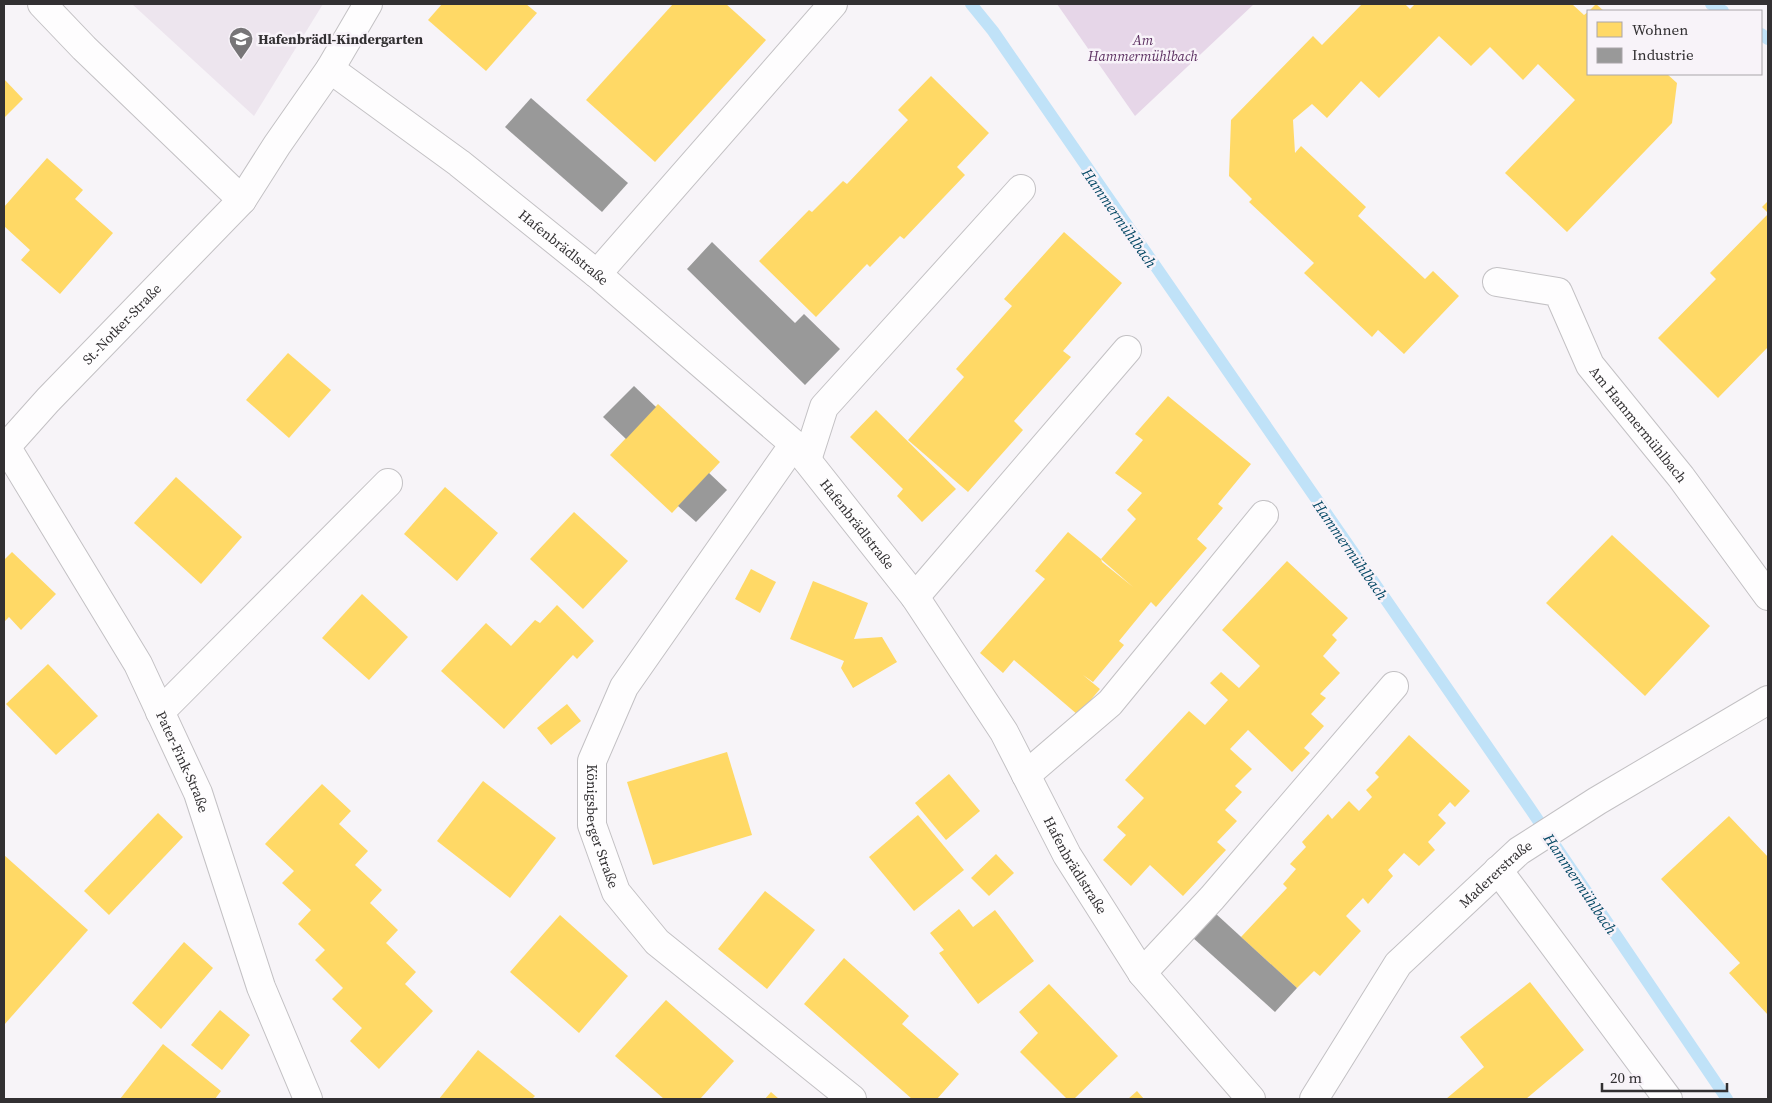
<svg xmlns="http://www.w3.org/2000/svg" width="1772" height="1103" viewBox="0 0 1772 1103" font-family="'Source Serif 4',serif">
<rect width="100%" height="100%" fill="#f7f4f8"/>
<path fill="#ede5ee" d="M 132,4 L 323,4 L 254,116 Z"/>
<path fill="#e6d6e8" d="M 1057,4 L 1254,4 L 1135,116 Z"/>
<g fill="#ffd966" fill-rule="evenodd">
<path d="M 442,4 L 526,4 L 537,13 L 486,71 L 428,20 Z"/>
<path d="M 673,4 L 726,4 L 766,40 L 655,162 L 586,100 Z"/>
<path d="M 1362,4 L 1405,4 L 1410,9 L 1415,4 L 1572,4 L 1584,15 L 1588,12 L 1588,74 L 1667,74 L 1677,83 L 1672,123 L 1567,232 L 1505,173 L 1575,100 L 1538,64 L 1523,80 L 1490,47 L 1471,66 L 1439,36 L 1379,98 L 1361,81 L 1327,118 L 1312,104 L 1293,120 L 1295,153 L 1301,146 L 1366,207 L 1358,216 L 1425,279 L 1433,271 L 1459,296 L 1404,354 L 1378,330 L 1372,337 L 1304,273 L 1314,263 L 1249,202 L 1252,199 L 1229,176 L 1231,120 L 1313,36 L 1322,45 Z"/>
<path d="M 1596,4 L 1604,11 L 1589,11 Z"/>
<path d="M 931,76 L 989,133 L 957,167 L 965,175 L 904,239 L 900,236 L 870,267 L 867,264 L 816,317 L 759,261 L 809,210 L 812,212 L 843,181 L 847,184 L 908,120 L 898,110 Z"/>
<path d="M 4,79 L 23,99 L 4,118 Z"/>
<path d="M 47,158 L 83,190 L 75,199 L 113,233 L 60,294 L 21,260 L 30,250 L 4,226 L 4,207 Z"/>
<path d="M 1768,201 L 1768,213 L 1762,207 Z"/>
<path d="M 1768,214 L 1768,347 L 1718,398 L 1658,338 L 1716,279 L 1710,273 Z"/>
<path d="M 1064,232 L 1122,283 L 1063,351 L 1071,357 L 1014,421 L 1023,430 L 968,492 L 908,440 L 964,377 L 956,369 L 1012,306 L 1004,299 Z"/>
<path d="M 288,353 L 331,390 L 289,438 L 246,400 Z"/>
<path d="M 1168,396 L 1251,464 L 1218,504 L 1223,508 L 1197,539 L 1207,548 L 1156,607 L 1151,602 L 1119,641 L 1124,645 L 1093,682 L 1083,675 L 1100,689 L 1078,715 L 1014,660 L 1003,673 L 980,653 L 1045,579 L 1035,571 L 1068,532 L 1101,559 L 1136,519 L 1127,510 L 1142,493 L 1115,473 L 1143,440 L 1135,434 ZM 1101,559 L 1133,587 L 1102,562 Z"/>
<path d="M 658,404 L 720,462 L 672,513 L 610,455 Z"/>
<path d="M 876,410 L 956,489 L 922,522 L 897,496 L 903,489 L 850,437 Z"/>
<path d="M 176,477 L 242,537 L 201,584 L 134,523 Z"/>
<path d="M 445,487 L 498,533 L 457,581 L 404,534 Z"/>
<path d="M 574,512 L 628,561 L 583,609 L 530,559 Z"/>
<path d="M 1612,535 L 1710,626 L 1645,696 L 1546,603 Z"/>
<path d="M 12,552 L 56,594 L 21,630 L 9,617 L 4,622 L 4,560 Z"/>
<path d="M 1287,561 L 1348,618 L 1332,635 L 1337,640 L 1323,656 L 1340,673 L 1320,694 L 1326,698 L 1311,714 L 1324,726 L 1304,748 L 1310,753 L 1292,772 L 1248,730 L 1230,749 L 1252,769 L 1235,786 L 1242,792 L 1225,810 L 1237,821 L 1217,842 L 1226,850 L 1183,896 L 1150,865 L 1131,886 L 1103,860 L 1126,835 L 1117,827 L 1144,798 L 1125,780 L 1189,711 L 1205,725 L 1228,700 L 1210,683 L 1221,672 L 1239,688 L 1260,666 L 1222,630 Z"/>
<path d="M 751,569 L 776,582 L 760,613 L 735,599 Z"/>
<path d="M 813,581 L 868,603 L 854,639 L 882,637 L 897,662 L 853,688 L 841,668 L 844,661 L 790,639 Z"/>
<path d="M 362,594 L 408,637 L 369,680 L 322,638 Z"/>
<path d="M 557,605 L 594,641 L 577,659 L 573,655 L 504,729 L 441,671 L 486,623 L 511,646 L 535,620 L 540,623 Z"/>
<path d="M 48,664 L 98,716 L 56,755 L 6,704 Z"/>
<path d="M 567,704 L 581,721 L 551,745 L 537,728 Z"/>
<path d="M 1409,735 L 1470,791 L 1455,807 L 1450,802 L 1438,815 L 1446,823 L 1428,842 L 1435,850 L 1419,866 L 1404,853 L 1388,870 L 1393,876 L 1368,904 L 1363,898 L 1346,916 L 1361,931 L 1320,976 L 1314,971 L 1297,988 L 1241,937 L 1287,888 L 1283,884 L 1296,869 L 1290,864 L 1306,847 L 1302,842 L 1328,814 L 1332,819 L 1349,801 L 1359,811 L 1372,797 L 1366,790 L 1379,777 L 1375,773 Z"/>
<path d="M 727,752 L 752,835 L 653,865 L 627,782 Z"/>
<path d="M 949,774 L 980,811 L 946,840 L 915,803 Z"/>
<path d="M 483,781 L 556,838 L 510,898 L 437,841 Z"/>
<path d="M 322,784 L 351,811 L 339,824 L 368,851 L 355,865 L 382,890 L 370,903 L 398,930 L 386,943 L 416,972 L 405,984 L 433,1011 L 379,1069 L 350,1041 L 362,1028 L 332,999 L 343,988 L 315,960 L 325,950 L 298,924 L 311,910 L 282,883 L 294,871 L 265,844 Z"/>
<path d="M 158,813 L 183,837 L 109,915 L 84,891 Z"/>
<path d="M 918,815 L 964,870 L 914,911 L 869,857 Z"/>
<path d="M 1729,816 L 1768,857 L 1768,1015 L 1729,973 L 1740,963 L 1661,879 Z"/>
<path d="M 996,854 L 1014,873 L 989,896 L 971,878 Z"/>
<path d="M 4,855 L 88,930 L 4,1025 Z"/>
<path d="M 765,891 L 815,930 L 767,989 L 718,949 Z"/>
<path d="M 959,909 L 973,927 L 995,910 L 1034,961 L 978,1004 L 939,953 L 944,950 L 930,933 Z"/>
<path d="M 560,915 L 628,976 L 579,1033 L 510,972 Z"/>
<path d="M 184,942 L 213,968 L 161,1029 L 132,1003 Z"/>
<path d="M 844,958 L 909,1016 L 902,1024 L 959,1074 L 937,1099 L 912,1099 L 804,1004 Z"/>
<path d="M 1530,982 L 1584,1050 L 1526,1099 L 1446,1099 L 1484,1067 L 1460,1037 Z"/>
<path d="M 1049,984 L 1118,1056 L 1074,1099 L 1067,1099 L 1020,1052 L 1038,1033 L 1019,1012 Z"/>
<path d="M 666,1000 L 734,1061 L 700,1099 L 664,1099 L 615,1056 Z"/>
<path d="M 220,1010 L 250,1035 L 222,1070 L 191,1045 Z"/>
<path d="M 163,1044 L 221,1091 L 215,1099 L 120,1099 Z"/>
<path d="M 478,1050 L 535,1096 L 532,1099 L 439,1099 Z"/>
<path d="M 1137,1091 L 1144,1099 L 1128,1099 Z"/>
<path d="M 771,1092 L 779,1099 L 765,1099 Z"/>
</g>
<g fill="#999">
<path d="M 531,98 L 628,183 L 602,212 L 505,127 Z"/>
<path d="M 712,242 L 795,323 L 804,314 L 840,349 L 805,385 L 687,269 Z"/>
<path d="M 634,386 L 656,407 L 626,439 L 603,417 Z"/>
<path d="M 709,473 L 727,490 L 696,522 L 678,506 Z"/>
<path d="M 1215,913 L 1297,988 L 1275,1012 L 1192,937 Z"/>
</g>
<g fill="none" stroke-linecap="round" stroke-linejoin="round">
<g stroke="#c0e2f8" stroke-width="12">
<path d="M 971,4 L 993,31 L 1527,804 L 1727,1099"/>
<path d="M 1711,4 L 1723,11"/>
<path d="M 1761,34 L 1768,39"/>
</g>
<defs>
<g id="minor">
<path d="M 42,4 L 84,48 L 242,200"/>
<path id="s1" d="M 330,69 L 459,163 L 597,274 L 794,444 L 915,597 L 1004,732 L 1067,855 L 1142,973 L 1251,1099"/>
<path d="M 597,274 L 833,4"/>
<path id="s2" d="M 1497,282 L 1558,292 L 1590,365 L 1681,477 L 1768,596"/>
<path id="s3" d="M 4,443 L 138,664 L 198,793 L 261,987 L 308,1099"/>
<path id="s4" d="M 794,444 L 624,687 L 592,761 L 592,825 L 616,892 L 657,942 L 852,1099"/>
<path id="s5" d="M 4,447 L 6,447 L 48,400 L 242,200 L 277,145 L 330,69 L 368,4"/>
<path d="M 807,460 L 824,407 L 1021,189"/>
<path d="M 915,597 L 1127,350"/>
<path d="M 160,712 L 388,483"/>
<path d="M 1026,775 L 1110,703 L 1264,515"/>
<path d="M 1498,870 L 1668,1099"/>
<path d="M 1142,973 L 1212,898 L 1394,686"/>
<path id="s6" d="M 1314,1099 L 1398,964 L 1519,851 L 1597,801 L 1768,700"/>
</g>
</defs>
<use href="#minor" stroke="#c3c1c4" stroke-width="30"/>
<use href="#minor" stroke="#fefdfe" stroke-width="28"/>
</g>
<defs>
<symbol id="school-pin" viewBox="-11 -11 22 30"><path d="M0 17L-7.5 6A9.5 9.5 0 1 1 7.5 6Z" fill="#777577" stroke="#f8f3f9"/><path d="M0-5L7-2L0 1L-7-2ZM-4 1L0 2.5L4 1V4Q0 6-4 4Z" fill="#fff"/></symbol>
</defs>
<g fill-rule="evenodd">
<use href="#school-pin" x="227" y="25" width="28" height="38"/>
</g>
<g text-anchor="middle" stroke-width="5" stroke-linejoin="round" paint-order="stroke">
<g font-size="14" font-weight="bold" fill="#323032" stroke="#f8f3f9" text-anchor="start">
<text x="258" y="44">Hafenbrädl-Kindergarten</text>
</g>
<g font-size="14" font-style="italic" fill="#5c3061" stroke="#f8f3f9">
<text x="1143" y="45">Am<tspan x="1143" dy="16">Hammermühlbach</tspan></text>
</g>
<g font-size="14" fill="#323032" stroke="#f8f3f9">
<text dy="5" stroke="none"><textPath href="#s1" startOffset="294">Hafenbrädlstraße</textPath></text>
<text dy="5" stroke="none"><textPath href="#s5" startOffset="171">St.-Notker-Straße</textPath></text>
<text dy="5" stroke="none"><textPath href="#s2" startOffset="218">Am Hammermühlbach</textPath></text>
<text dy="5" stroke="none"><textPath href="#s1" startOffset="699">Hafenbrädlstraße</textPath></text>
<text dy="5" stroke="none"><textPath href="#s3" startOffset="366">Pater-Fink-Straße</textPath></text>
<text dy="5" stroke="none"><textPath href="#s4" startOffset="444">Königsberger Straße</textPath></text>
<text dy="5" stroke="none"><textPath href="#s1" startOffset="1105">Hafenbrädlstraße</textPath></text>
<text dy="5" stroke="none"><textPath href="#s6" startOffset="292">Madererstraße</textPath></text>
</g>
<g font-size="15" font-style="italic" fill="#034764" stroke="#f8f3f9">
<text transform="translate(1119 218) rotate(55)" y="5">Hammermühlbach</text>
<text transform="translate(1350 550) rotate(55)" y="5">Hammermühlbach</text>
<text transform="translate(1580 884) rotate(56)" y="5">Hammermühlbach</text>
</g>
</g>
<rect width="1772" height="1103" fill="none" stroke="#323032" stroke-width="10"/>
<rect x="1587" y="10" width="175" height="65" fill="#f8f3f9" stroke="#a9a5a9"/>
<rect x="1597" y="22" width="25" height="15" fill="#ffd966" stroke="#a9a5a9"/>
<text x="1632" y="35" font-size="15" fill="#323032">Wohnen</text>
<rect x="1597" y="48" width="25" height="15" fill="#999999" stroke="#a9a5a9"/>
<text x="1632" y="60" font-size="15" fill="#323032">Industrie</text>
<path d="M1602 1083v8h125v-8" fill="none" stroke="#323032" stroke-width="2.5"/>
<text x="1610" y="1083" font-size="15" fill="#323032" stroke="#f8f3f9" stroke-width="4" paint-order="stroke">20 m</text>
</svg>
